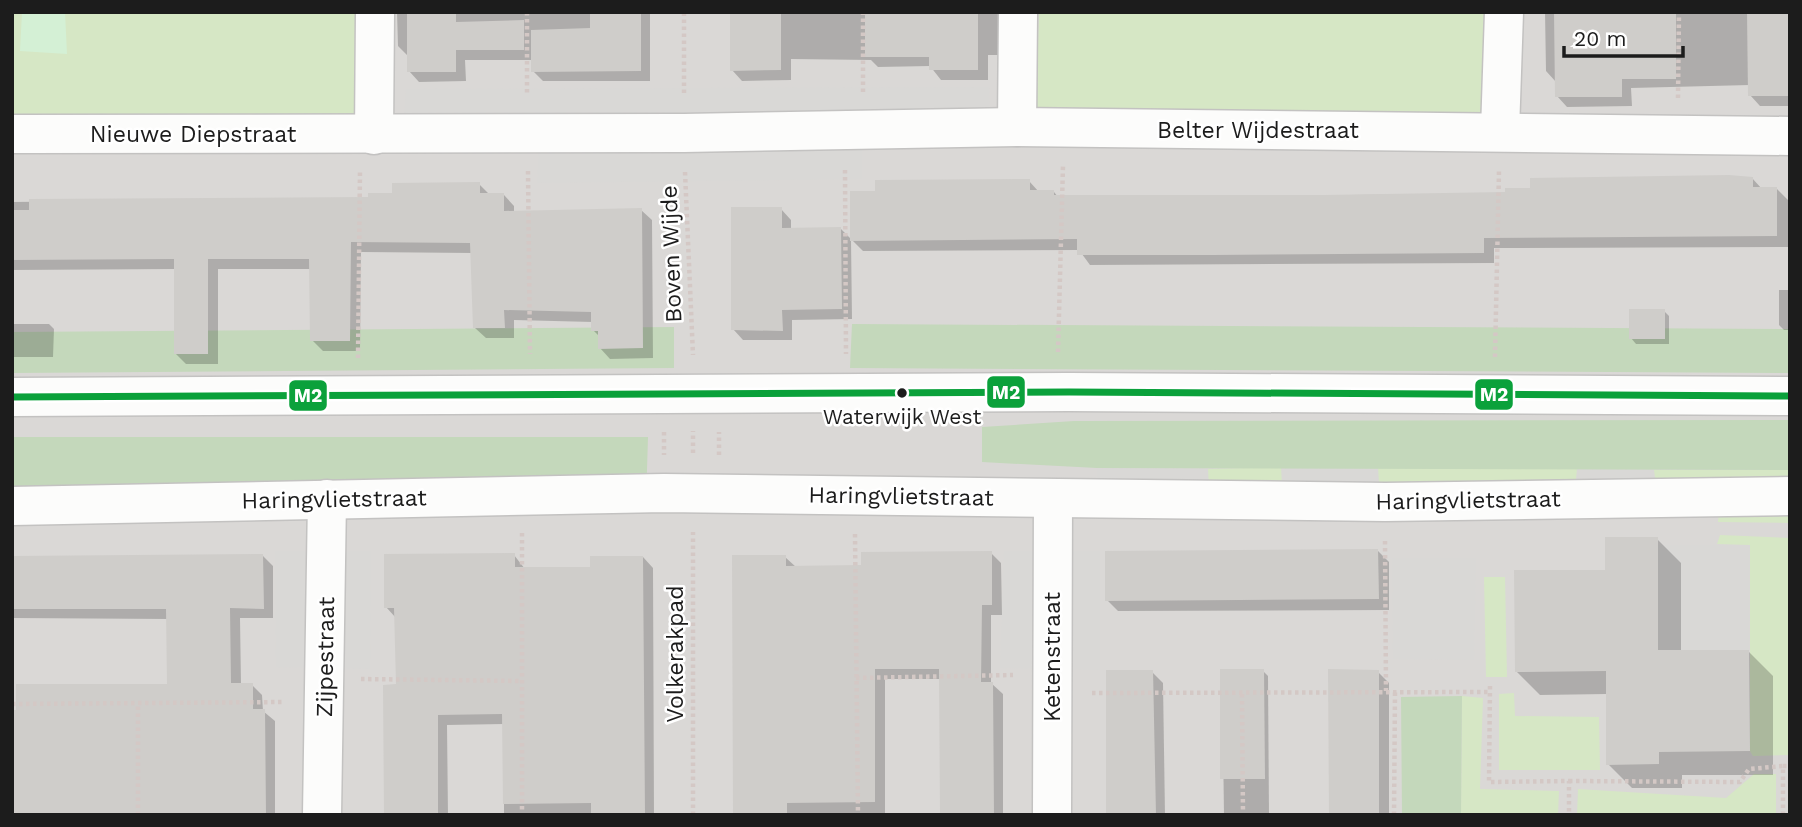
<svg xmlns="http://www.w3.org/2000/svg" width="1802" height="827" viewBox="0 0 1802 827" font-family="'Work Sans',sans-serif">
<rect width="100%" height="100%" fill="#ebe9e5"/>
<rect fill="#dad8d6" x="12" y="12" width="1778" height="803"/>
<g fill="#d9d8d6">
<path d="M 989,87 L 990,142 L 862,142 L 862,179 L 537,183 L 539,147 L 402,147 L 406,89 Z"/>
<path d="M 1281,467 L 1378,467 L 1379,483 L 1282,485 Z"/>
<path d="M 1097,468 L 1208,469 L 1209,487 L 1097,486 Z"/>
<path d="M 1577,469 L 1654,469 L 1655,478 L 1576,479 Z"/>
<path d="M 1658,545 L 1750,545 L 1749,650 L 1657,650 Z"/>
<path d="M 275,551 L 371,551 L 370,669 L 276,667 Z"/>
<path d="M 1004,551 L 1100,551 L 1100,670 L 1000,668 Z"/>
<path d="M 1392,558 L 1476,558 L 1474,660 L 1393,659 Z"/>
</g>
<g fill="#d6e7c5">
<path d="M 12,12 L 362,12 L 358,121 L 12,122 Z"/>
<path d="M 1039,12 L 1492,12 L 1488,116 L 1036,113 Z"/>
<path d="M 1281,467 L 1282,485 L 1209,487 L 1208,469 Z"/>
<path d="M 1378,467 L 1577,469 L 1576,479 L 1379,483 Z"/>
<path d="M 1654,470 L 1790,470 L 1790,478 L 1655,478 Z"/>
<path d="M 1719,510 L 1790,511 L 1790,523 L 1718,522 Z"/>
<path d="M 1720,535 L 1790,538 L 1790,755 L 1753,756 L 1750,751 L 1750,545 L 1717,544 Z"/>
<path d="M 1484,577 L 1505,577 L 1507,677 L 1486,677 Z"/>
<path d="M 1514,693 L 1515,716 L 1599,717 L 1600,770 L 1499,770 L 1499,694 Z"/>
<path d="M 1462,696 L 1483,698 L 1480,789 L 1559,791 L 1558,815 L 1461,815 Z"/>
<path d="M 1754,774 L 1776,774 L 1776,815 L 1577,815 L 1578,789 L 1726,798 Z"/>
</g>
<g fill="#c4d8bb">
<path d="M 852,324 L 1790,329 L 1790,373 L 850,368 Z"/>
<path d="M 674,327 L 674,368 L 12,373 L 12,332 Z"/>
<path d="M 1790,420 L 1790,470 L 1097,468 L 982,462 L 982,427 L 1074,421 Z"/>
<path d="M 12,437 L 648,437 L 646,501 L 12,504 Z"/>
<path d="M 1462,696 L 1461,815 L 1402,815 L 1401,697 Z"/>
</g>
<path fill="#d4f0d5" d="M 22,12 L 65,12 L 67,54 L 20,51 Z"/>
<g fill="#0003">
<path d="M 397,12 L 650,12 L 650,81 L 543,81 L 533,71 L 532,60 L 465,60 L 466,81 L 419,82 L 409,71 L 409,57 L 398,46 Z"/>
<path d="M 732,12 L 998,12 L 998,55 L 988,55 L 988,80 L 941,80 L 930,66 L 878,67 L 871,60 L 791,59 L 791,80 L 742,81 L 732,70 Z"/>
<path d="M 1545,12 L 1790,12 L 1790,106 L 1760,106 L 1750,95 L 1750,85 L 1631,88 L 1632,106 L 1567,107 L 1557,96 L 1556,82 L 1546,71 Z"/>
<path d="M 1752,178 L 1762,189 L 1777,189 L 1788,200 L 1788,247 L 1494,248 L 1494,263 L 1090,265 L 1079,250 L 863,251 L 852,240 L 1029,181 L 1039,192 L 1054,192 L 1058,197 L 1507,194 Z"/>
<path d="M 479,184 L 490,195 L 504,195 L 514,206 L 514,213 L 641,210 L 652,220 L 653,358 L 610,359 L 600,348 L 600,337 L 593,330 L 593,322 L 514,320 L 514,338 L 486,338 L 475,328 L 472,253 L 361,252 L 360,351 L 323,351 L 312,340 L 311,269 L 218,269 L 218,364 L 186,364 L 175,353 L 176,269 L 12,270 L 12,202 L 369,198 Z"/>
<path d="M 781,209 L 791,220 L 791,230 L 841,229 L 851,239 L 852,319 L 792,320 L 792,340 L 743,340 L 733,329 Z"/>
<path d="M 1779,290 L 1790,290 L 1790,330 L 1784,330 L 1779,325 Z"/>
<path d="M 1664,311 L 1669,316 L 1669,344 L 1636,344 L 1631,338 Z"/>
<path d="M 12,324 L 49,324 L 54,329 L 53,357 L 14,357 Z"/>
<path d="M 1657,539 L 1681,563 L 1681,652 L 1749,652 L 1773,676 L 1773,775 L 1682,775 L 1682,788 L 1632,788 L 1608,764 L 1607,694 L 1540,695 L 1516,671 L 1607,572 Z"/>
<path d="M 1378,551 L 1389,562 L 1389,610 L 1118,611 L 1107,600 Z"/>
<path d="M 991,553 L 1001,563 L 1002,615 L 991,615 L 991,683 L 1003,694 L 1003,815 L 942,815 L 941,679 L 885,679 L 885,815 L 735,815 L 785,557 L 796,567 L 862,567 Z"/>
<path d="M 514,555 L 525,569 L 591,568 L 643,557 L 653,568 L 654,815 L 504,815 L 504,724 L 447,725 L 448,815 L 386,815 L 397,686 L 396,618 L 386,607 Z"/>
<path d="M 263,556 L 273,566 L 273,618 L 240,618 L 241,685 L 252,685 L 262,695 L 263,711 L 275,721 L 275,815 L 12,815 L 169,685 L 168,619 L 12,618 L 12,557 Z"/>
<path d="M 1222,671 L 1263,671 L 1268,676 L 1269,815 L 1224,815 Z"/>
<path d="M 1152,672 L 1163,683 L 1165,815 L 1108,815 Z"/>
<path d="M 1378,672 L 1389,683 L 1389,815 L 1331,815 Z"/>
</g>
<g fill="#cfcdca">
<path d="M 407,12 L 456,12 L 456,22 L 524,20 L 524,50 L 456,50 L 456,72 L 407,72 Z"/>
<path d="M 590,12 L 641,12 L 641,71 L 531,72 L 531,30 L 590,28 Z"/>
<path d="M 730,12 L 781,12 L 781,70 L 730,71 Z"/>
<path d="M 865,12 L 978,12 L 978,70 L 929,70 L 929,57 L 865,57 Z"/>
<path d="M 1554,12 L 1676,12 L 1676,79 L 1622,79 L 1622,97 L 1555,97 Z"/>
<path d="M 1747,12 L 1790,12 L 1790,96 L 1748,96 Z"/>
<path d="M 1729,175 L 1753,177 L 1753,187 L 1777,187 L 1777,236 L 1484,238 L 1484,253 L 1212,255 L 1077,255 L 1077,239 L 850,241 L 850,191 L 875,191 L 875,180 L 1030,179 L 1030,190 L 1054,190 L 1054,195 L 1324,195 L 1505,192 L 1505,188 L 1530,188 L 1530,178 Z"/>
<path d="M 480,182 L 480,193 L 504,193 L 504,211 L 642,208 L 643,348 L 598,349 L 598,331 L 591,331 L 591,312 L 504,310 L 505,328 L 473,328 L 470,243 L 351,242 L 350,341 L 310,341 L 309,259 L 208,259 L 208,354 L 174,354 L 174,259 L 12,260 L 12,210 L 29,210 L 29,199 L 368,197 L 368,193 L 392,193 L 392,183 Z"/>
<path d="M 731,207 L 782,207 L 782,228 L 841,227 L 842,309 L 782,310 L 783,331 L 731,330 Z"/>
<rect x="1629" y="309" width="36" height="30"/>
<path d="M 1605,537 L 1658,537 L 1658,650 L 1749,650 L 1750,751 L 1659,752 L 1659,764 L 1606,765 L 1606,671 L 1515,672 L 1514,570 L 1605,570 Z"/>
<path d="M 1378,549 L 1379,599 L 1105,601 L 1105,551 Z"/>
<path d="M 992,551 L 992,605 L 982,605 L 981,682 L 993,682 L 994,815 L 940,815 L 939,669 L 875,669 L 875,802 L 787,803 L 787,815 L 733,815 L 732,555 L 786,555 L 786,566 L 861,565 L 861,552 Z"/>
<path d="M 515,553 L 515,567 L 590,567 L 590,556 L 643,556 L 645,815 L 591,815 L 591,803 L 503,804 L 502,714 L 438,715 L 438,815 L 384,815 L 383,685 L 396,684 L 394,608 L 384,608 L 384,554 Z"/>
<path d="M 263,554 L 264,609 L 230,608 L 231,683 L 253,683 L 253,709 L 265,709 L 266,815 L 12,815 L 12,710 L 16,710 L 16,684 L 167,684 L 166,609 L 12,609 L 12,556 Z"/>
<path d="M 1220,669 L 1264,669 L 1265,779 L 1220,779 Z"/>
<path d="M 1328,669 L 1379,670 L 1379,815 L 1329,815 Z"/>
<path d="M 1106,670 L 1153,670 L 1156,815 L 1106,815 Z"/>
</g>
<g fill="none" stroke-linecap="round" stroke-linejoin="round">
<defs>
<g id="minor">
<path d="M 1018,12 L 1017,127 L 1790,136"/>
<path d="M 1500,131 L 1504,12"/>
<path d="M 12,134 L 684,133 L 1017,127"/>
<path d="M 374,135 L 375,12"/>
<path d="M 12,397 L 1069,392 L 1790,396"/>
<path d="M 12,506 L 664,493 L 1385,502 L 1790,496"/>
<path d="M 322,815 L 327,499"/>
<path d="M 1052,815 L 1053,499"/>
</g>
</defs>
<use href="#minor" stroke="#c3c2c1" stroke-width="41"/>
<g stroke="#d4c8c5" stroke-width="4.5" stroke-dasharray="3.5 3.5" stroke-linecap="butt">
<path d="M 527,12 L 527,95"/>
<path d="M 863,92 L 863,12"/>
<path d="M 684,93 L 684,12"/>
<path d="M 1678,98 L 1679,12"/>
<path d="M 845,170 L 846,354"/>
<path d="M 528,171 L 530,354"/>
<path d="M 685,172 L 693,355"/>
<path d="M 1058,352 L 1063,165"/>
<path d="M 1495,357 L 1499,170"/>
<path d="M 358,358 L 360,170"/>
<path d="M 664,432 L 664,455"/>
<path d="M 693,453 L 693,431"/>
<path d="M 719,455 L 719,432"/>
<path d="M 522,533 L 522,815"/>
<path d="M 855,534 L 858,815"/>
<path d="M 1385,541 L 1386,691"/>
<path d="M 856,678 L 1013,675"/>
<path d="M 361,679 L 521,681"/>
<path d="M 1490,686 L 1489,782 L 1569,781 L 1569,815"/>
<path d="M 1092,693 L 1490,692"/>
<path d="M 1242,694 L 1243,815"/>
<path d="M 12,704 L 285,702"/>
<path d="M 1569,781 L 1740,782 L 1749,769 L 1783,766"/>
<path d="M 138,815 L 138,703"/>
<path d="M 693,815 L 693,532"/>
<path d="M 1394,815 L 1395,691"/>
<path d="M 1783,815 L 1783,766 L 1790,766"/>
</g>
<use href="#minor" stroke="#fcfcfb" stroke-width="38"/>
<defs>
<path id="bus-1" d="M 12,397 L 1069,392 L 1790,396"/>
</defs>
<use href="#bus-1" stroke="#fff" stroke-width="12"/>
<use href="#bus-1" stroke="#0ba13b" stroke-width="7"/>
</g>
<circle fill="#1c1c1c" stroke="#fff" stroke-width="2.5" cx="902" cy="393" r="6"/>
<g text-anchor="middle" stroke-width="5" stroke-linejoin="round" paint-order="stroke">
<g font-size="21" fill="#1c1c1c" stroke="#fff">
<text x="902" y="424">Waterwijk West</text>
</g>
<g font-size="23" fill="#1c1c1c" stroke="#fff">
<text x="1258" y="138">Belter Wijdestraat</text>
<text x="193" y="142">Nieuwe Diepstraat</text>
<text transform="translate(671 254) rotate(-92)" y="8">Boven Wijde</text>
<text transform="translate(901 496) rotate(1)" y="8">Haringvlietstraat</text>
<text transform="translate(334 499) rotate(-1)" y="8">Haringvlietstraat</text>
<text transform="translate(1468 500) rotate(-1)" y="8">Haringvlietstraat</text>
<text transform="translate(675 654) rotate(-90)" y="8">Volkerakpad</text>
<text transform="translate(325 657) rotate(-89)" y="8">Zijpestraat</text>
<text transform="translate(1052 657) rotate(-90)" y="8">Ketenstraat</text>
</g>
</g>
<g stroke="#fff" stroke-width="2.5">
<rect x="986" y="375" width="40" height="34" rx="7" fill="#0ba13b"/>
<rect x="1474" y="378" width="40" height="33" rx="7" fill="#0ba13b"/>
<rect x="288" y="379" width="40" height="33" rx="7" fill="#0ba13b"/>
</g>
<g font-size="19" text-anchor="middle" font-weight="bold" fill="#fff">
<text x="1006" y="399">M2</text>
<text x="1494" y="401">M2</text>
<text x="308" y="402">M2</text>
</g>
<rect width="1802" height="827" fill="none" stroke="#1c1c1c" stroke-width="28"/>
<path d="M1564 46v10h119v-10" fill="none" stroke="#1c1c1c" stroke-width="3.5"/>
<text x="1574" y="46" font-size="21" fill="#1c1c1c" stroke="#ffffff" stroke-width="5" paint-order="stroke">20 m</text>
</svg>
